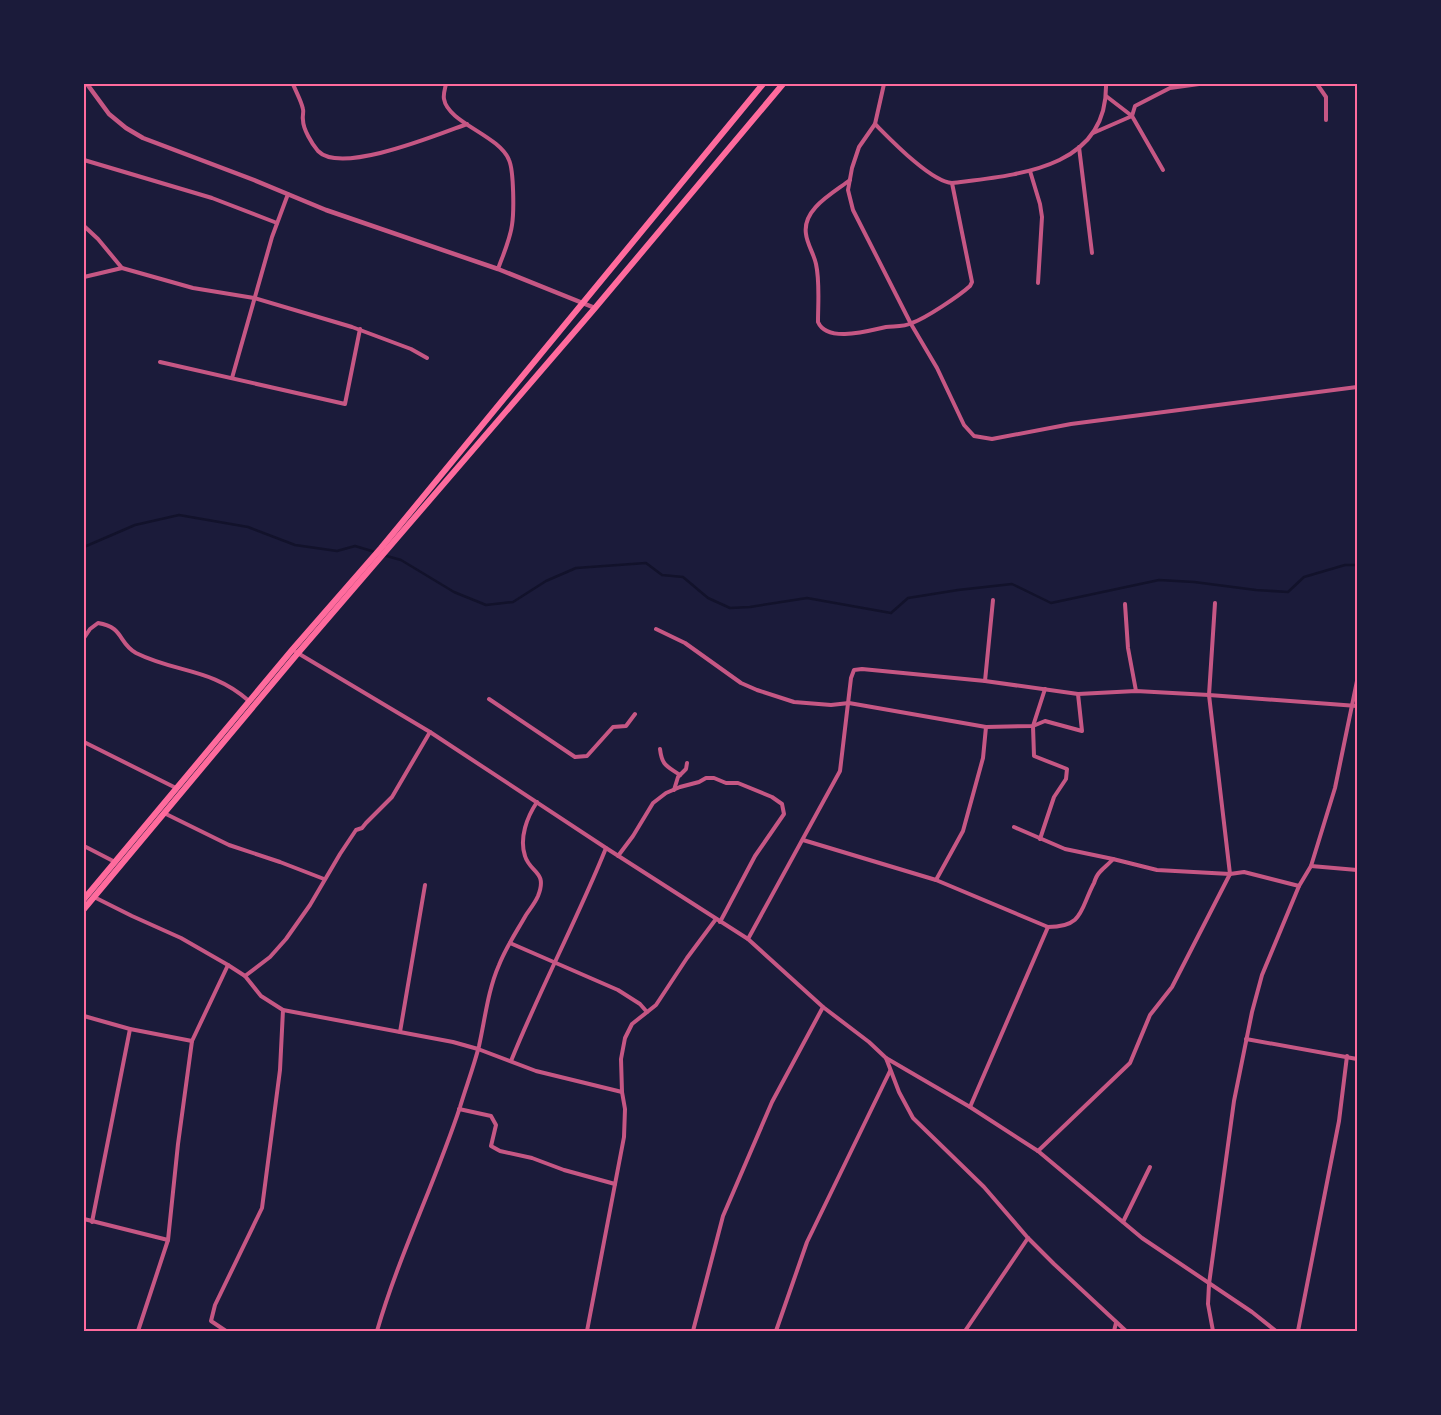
<svg xmlns="http://www.w3.org/2000/svg" width="1441" height="1415" viewBox="0 0 1441 1415" font-family="Spectral,serif">
<rect width="100%" height="100%" fill="#1b1b3a"/>
<g fill="none" stroke-linecap="round" stroke-linejoin="round">
<g stroke="#12122b" stroke-width="2.5">
<path d="M 84,547 L 135,525 L 179,515 L 248,527 L 295,545 L 337,551 L 355,546 L 375,552"/>
<path d="M 383,555 L 401,560 L 454,592 L 486,605 L 513,602 L 546,581 L 576,568 L 646,563 L 662,575 L 683,577 L 708,598 L 730,608 L 750,607 L 807,598 L 891,613 L 908,598 L 958,590 L 1012,584 L 1051,603 L 1159,580 L 1194,582 L 1256,590 L 1288,592 L 1304,577 L 1345,565 L 1357,565"/>
</g>
<g stroke="#c65784" stroke-width="4">
<path d="M 293,84 C 296,92 301,100 303,109 C 304,113 302,116 303,120 C 303,129 312,144 318,151 C 341,175 439,134 467,124"/>
<path d="M 446,84 C 445,89 443,94 444,99 C 448,123 499,135 509,160 C 514,171 514,213 512,225 C 510,240 503,255 498,269"/>
<path d="M 884,84 L 875,124 L 859,147 L 852,168 L 848,190 L 853,210 L 911,324 L 937,368 L 964,425 L 974,436 L 992,439 L 1071,424 L 1357,387"/>
<path d="M 1317,84 L 1326,97 L 1326,120"/>
<path d="M 1106,96 L 1132,116 L 1163,170"/>
<path d="M 1132,116 L 1135,106 L 1170,88 L 1199,84"/>
<path d="M 875,124 C 890,139 931,182 952,183 C 1015,175 1108,170 1106,84"/>
<path d="M 1093,133 L 1132,116"/>
<path d="M 1079,147 L 1092,253"/>
<path d="M 84,160 L 212,198 L 277,223"/>
<path d="M 1030,171 L 1040,204 L 1042,217 L 1038,283"/>
<path d="M 850,180 C 833,193 802,209 806,234 C 807,244 814,254 816,264 C 820,282 818,303 818,322 C 827,343 868,331 886,327 C 894,326 904,327 912,323 C 926,318 959,296 970,286 L 972,282 L 952,183"/>
<path d="M 84,226 L 98,239 L 122,268"/>
<path d="M 84,277 L 122,268 L 193,288 L 254,298 L 352,327 L 411,349 L 427,358"/>
<path d="M 160,362 L 345,404 L 360,329"/>
<path d="M 232,378 L 272,237 L 288,194"/>
<path d="M 1125,604 L 1128,648 L 1136,691"/>
<path d="M 656,629 L 685,643 L 741,683 L 757,690 L 794,702 L 831,705 L 849,703 L 986,727 L 1033,726 L 1045,721 L 1082,731 L 1078,694"/>
<path d="M 84,638 L 90,629 L 98,623 C 124,627 118,643 136,653 C 176,673 212,668 249,701"/>
<path d="M 296,652 L 430,732 L 606,848 L 748,939 L 823,1007 L 869,1042 L 886,1058 L 970,1107 L 1038,1151 L 1142,1238 L 1252,1312 L 1276,1331"/>
<path d="M 985,681 L 993,600"/>
<path d="M 489,699 L 575,757 L 587,756 L 613,727 L 626,726 L 635,714"/>
<path d="M 84,742 L 176,788"/>
<path d="M 660,749 C 662,766 667,766 680,775"/>
<path d="M 674,790 L 678,777 L 686,769 L 687,763"/>
<path d="M 164,813 L 229,845 L 280,862 L 324,879"/>
<path d="M 1014,827 L 1065,849 L 1113,859"/>
<path d="M 1040,839 L 1054,797 L 1066,779 L 1067,769 L 1034,756 L 1033,726 L 1045,689"/>
<path d="M 803,840 L 936,880 L 1048,927 C 1084,927 1080,909 1094,883 C 1095,880 1097,875 1099,873 C 1103,868 1109,864 1113,859 L 1157,870 L 1230,874 L 1244,872 L 1299,886"/>
<path d="M 84,846 L 115,862"/>
<path d="M 618,856 L 633,836 L 653,803 L 666,793 L 680,787 L 699,782 L 706,778 L 714,778 L 726,783 L 738,783 L 772,797 L 782,804 L 784,814 L 755,856 L 720,922"/>
<path d="M 1311,866 L 1357,870"/>
<path d="M 936,880 L 963,831 L 983,758 L 986,727"/>
<path d="M 94,897 L 132,916 L 181,938 L 228,965 L 245,976 L 261,996 L 283,1010 L 453,1042 L 478,1049 L 536,1071 L 622,1092"/>
<path d="M 748,939 L 840,771 L 851,678 L 854,670 L 862,669 L 985,681 L 1078,694 L 1136,691 L 1209,695 L 1357,706"/>
<path d="M 510,943 L 618,990 L 640,1004 L 647,1012"/>
<path d="M 245,976 L 270,957 L 286,939 L 310,905 L 340,854 L 356,830 L 362,828 L 366,823 L 392,797 L 430,732"/>
<path d="M 84,1016 L 130,1029 L 192,1041"/>
<path d="M 400,1032 L 425,885"/>
<path d="M 1246,1039 L 1357,1059"/>
<path d="M 886,1058 L 899,1092 L 913,1118 L 984,1187 L 1028,1238 L 1054,1264 L 1126,1331"/>
<path d="M 511,1061 C 540,989 577,920 606,848"/>
<path d="M 970,1107 L 1048,927"/>
<path d="M 459,1109 L 491,1116 L 496,1125 L 491,1146 L 500,1151 L 532,1158 L 564,1170 L 615,1184"/>
<path d="M 1038,1151 L 1130,1063 L 1150,1015 L 1172,987 L 1230,874 L 1209,695 L 1215,603"/>
<path d="M 84,1219 L 168,1240"/>
<path d="M 92,1222 L 130,1029"/>
<path d="M 1123,1222 L 1150,1167"/>
<path d="M 138,1331 L 168,1240 L 178,1144 L 192,1041 L 228,965"/>
<path d="M 226,1331 L 211,1321 L 215,1305 L 262,1208 L 280,1070 L 283,1010"/>
<path d="M 377,1331 C 399,1255 435,1183 460,1107 C 466,1087 474,1066 479,1046 C 485,1019 488,990 499,965 C 506,947 517,931 526,915 C 530,909 535,903 538,896 C 548,871 530,873 525,856 C 519,838 527,817 537,802"/>
<path d="M 587,1331 L 624,1137 L 625,1109 L 622,1092 L 621,1059 L 625,1038 L 632,1024 L 656,1005 L 687,958 L 716,919"/>
<path d="M 693,1331 L 723,1216 L 772,1102 L 823,1007"/>
<path d="M 776,1331 L 807,1242 L 890,1071"/>
<path d="M 965,1331 L 1028,1238"/>
<path d="M 1114,1331 L 1116,1323"/>
<path d="M 1213,1331 L 1208,1304 L 1209,1284 L 1234,1101 L 1252,1012 L 1262,975 L 1299,886 L 1311,866 L 1335,788 L 1357,681"/>
<path d="M 1298,1331 L 1339,1121 L 1347,1056"/>
</g>
<path stroke="#c65784" stroke-width="4.5" d="M 87,84 L 109,114 L 126,128 L 143,138 L 254,180 L 326,210 L 498,269 L 595,308"/>
<g stroke="#ff6b9d" stroke-width="6">
<path d="M 84,899 L 292,650 L 381,548 L 763,84"/>
<path d="M 84,909 L 298,653 L 595,308 L 783,84"/>
</g>
</g>
<rect width="1441" height="1415" fill="none" stroke="#1b1b3a" stroke-width="170"/>
<rect x="85" y="85" width="1271" height="1245" fill="none" stroke="#ff6b9d" stroke-width="2"/>
</svg>
